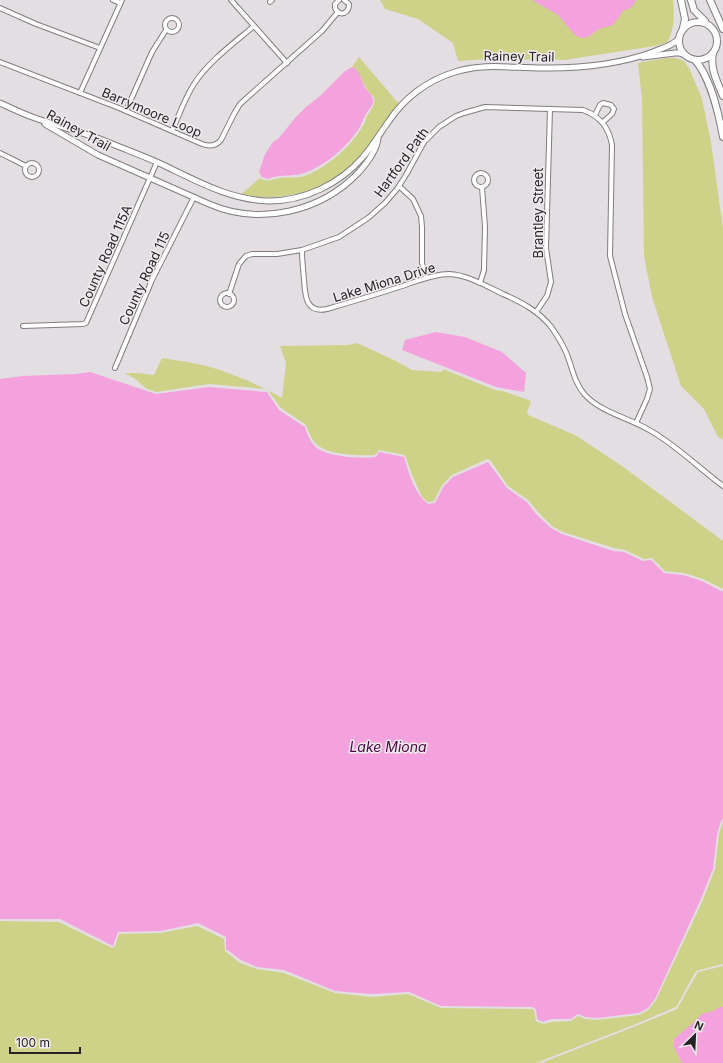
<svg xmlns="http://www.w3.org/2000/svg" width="723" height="1063" viewBox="0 0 723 1063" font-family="Inter,sans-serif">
<rect width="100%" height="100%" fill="#e3dee1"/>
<g fill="#ced289">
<path d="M 380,0 L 673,0 C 674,16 675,28 667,43 L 655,46 L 564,60 L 488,59 L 458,61 L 453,43 L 418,19 L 385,9 Z"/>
<path d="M 359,57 L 399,104 C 385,119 376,138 363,153 C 332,190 286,203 240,195 L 260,178 C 266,183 272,179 280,178 C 287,177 294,178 301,177 C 323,171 351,147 362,127 C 365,124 365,120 367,116 C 371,109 376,105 374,97 C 362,88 362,72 352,67 Z"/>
<path d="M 666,58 L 675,58 L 684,61 L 690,70 L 702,99 L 711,142 L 723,229 L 723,440 L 718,437 L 704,409 L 681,386 L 652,297 L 644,256 L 642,100 L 638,63 Z"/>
<path d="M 357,343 L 396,361 L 412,370 L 442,372 L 443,369 L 495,390 L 503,391 L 531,401 L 527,412 L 528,415 L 575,435 L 622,466 L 723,541 L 723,589 L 703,579 L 684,573 L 665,571 L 652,558 L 644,559 L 625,550 L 614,548 L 563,532 L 552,526 L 538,512 L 528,500 L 508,486 L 490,460 L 487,459 L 452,475 L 442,485 L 434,501 L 428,502 L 422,497 L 412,475 L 405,455 L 379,450 L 375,455 C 362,456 329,455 319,446 C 312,441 309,433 306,425 L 281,408 L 267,389 L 209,384 L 156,392 L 147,389 L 135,379 L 125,373 L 139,373 L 154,375 L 162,358 C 180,361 199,363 217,369 C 239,377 262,386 282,398 L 286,363 L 280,346 L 349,345 Z"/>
<path d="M 723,821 L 723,964 L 696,971 L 676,1007 L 631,1026 L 541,1061 L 537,1063 L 0,1063 L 0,921 L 59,922 L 112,948 L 115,946 L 119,934 L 160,933 L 197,926 L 224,939 L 225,951 L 240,963 L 257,969 L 284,973 L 335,993 L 372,997 L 408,994 L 441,1008 L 531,1009 L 534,1010 L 536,1021 L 543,1024 L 552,1022 L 571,1021 L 578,1016 L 585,1019 L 597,1020 L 639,1015 L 648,1010 L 656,1000 L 702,902 L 715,869 L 719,834 Z"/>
<path d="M 723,966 L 723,1063 L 541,1063 L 631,1028 L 677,1009 L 698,972 Z"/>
</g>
<g fill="#f4a2dd">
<path d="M 532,0 L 636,0 L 632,7 L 623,11 L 613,25 L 599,29 L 588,37 L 580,38 L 574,34 L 558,15 Z"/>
<path d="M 352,67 C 361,70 361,82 366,89 C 369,93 374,97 373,103 C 372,107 367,111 365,116 C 363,119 362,123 360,127 C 347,147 325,167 301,174 C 290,177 279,174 268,179 L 262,177 L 259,172 L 265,154 L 273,142 L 279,138 L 295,118 L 306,107 L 320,96 L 345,71 Z"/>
<path d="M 436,332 L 465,337 L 502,352 L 526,373 L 524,392 L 496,387 L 402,350 L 405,340 Z"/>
<path d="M 90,372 L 156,394 L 209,387 L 267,392 L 279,410 L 305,427 C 307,435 312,446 320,450 C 333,457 362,459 376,457 L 379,452 L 404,457 C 409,473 414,493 428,504 L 435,503 L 444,486 L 453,477 L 488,462 L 507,488 L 527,502 L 536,514 L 551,528 L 562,534 L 613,551 L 624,552 L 643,561 L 651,560 L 664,573 L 683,575 L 702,581 L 723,592 L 723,818 L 721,821 L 717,834 L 713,869 L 700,901 L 655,999 L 648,1008 L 639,1013 L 597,1018 L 585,1017 L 578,1014 L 571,1019 L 552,1019 L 543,1022 L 537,1019 L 536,1009 L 532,1007 L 441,1006 L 409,992 L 372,994 L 335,991 L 284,970 L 257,967 L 241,960 L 226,949 L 226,937 L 198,923 L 161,931 L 118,932 L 113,946 L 60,919 L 0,919 L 0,379 L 23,376 L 76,374 Z"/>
<path d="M 720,1007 L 723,1007 L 723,1063 L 682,1063 L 674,1047 L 674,1039 L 694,1022 L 702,1014 L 713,1011 Z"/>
</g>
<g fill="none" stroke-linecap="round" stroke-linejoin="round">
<defs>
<g id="minor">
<path d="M 113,0 L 120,3"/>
<path d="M 231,0 L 287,63"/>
<path d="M 339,0 L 335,4 L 335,8 C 340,17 349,14 349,4 L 344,0"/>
<path d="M 270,2 L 272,0"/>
<path d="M 0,8 L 36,24 L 100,48"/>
<circle cx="172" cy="25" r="7"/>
<path d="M 0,62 L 119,108 L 202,144 C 210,147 216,146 221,140 L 234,114 L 240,104 L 322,31 L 338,12"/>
<path d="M 80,93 L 122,0"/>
<path d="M 126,111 L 152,52 L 166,30"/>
<path d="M 595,115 L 600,105 L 603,103 L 611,105 L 614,109 L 612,114 L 603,122"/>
<path d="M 172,131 C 179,115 185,98 194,84 C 208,62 234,43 254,26"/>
<path d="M 0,153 L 26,166"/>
<circle cx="32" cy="170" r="7"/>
<circle cx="481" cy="180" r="7"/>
<path d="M 399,186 L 413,199 L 421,216 L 422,227 L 422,263 L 426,278"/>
<path d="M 302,250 C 302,260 303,269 304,279 C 305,294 305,314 327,309 C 351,302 375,295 399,287 C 415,282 433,274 449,274 C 468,275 486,286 503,294 C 521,302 539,311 552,328 C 559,338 565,348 569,360 C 573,372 576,385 585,395 C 602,413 630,418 651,431 C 677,446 699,468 723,486"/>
<path d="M 480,283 L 484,270 L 485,227 L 482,187"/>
<circle cx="227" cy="300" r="7"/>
<path d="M 229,294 L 239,264 L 246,256 L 252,254 L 277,254 L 302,250 L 339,237 L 368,218 L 385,203 L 397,189 L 406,175 L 424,142 L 439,127 L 456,116 L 464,113 L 485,107 L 583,110 C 600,116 609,127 612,145 L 610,256 L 625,314 L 647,377 L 650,389 L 647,399 L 636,423"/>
<path d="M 536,312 L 547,296 L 551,282 L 546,248 L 550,109"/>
<path d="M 23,326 L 83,324 L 86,323 L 157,162"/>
<path d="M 115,368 L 152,280 L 194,197"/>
</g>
<g id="tertiary">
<path d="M 643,57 L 675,53 L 679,53 L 685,55"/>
<path d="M 0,103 C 11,108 23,114 35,118 C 60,127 86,133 110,143 C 127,150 143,156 159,163 C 195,180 229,200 269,201 C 304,201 340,184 363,157 C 373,146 380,133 389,121 C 404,98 428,80 455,72 C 486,62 516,69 549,68 C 583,68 620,64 653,52 C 662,48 673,46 679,38"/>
<path d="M 45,124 L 98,155 L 209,204 C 260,226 321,212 359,172 C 367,163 377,150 378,138"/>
</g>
<g id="secondary">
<path d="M 681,0 L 685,19 L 683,28"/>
<path d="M 691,0 L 694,10 L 705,21"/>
<path d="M 710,0 L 723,29"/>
<circle cx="698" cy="41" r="19"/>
<path d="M 713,53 C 710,69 717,81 723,96"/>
<path d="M 695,60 C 710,77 719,115 723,137"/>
</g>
</defs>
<use href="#minor" stroke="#807c7f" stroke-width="6"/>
<use href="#tertiary" stroke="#807c7f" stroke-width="7"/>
<use href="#secondary" stroke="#807c7f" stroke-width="8"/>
<use href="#minor" stroke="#fff" stroke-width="4"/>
<use href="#tertiary" stroke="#fff" stroke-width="5"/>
<use href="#secondary" stroke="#fff" stroke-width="6"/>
</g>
<g text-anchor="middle" stroke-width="3" stroke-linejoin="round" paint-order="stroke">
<g font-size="13" fill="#252325" stroke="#f0ebee">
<text transform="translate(519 56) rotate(1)" y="5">Rainey Trail</text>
<text transform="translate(152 112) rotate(23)" y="5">Barrymoore Loop</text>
<text transform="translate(79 130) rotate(29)" y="5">Rainey Trail</text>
<text transform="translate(401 162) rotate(-54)" y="5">Hartford Path</text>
<text transform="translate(538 213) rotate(-90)" y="5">Brantley Street</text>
<text transform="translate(105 256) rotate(-66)" y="5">County Road 115A</text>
<text transform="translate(144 278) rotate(-65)" y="5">County Road 115</text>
<text transform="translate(384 282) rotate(-17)" y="5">Lake Miona Drive</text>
</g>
<g font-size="14" font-style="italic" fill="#4c033f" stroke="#f0ebee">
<text x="388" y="752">Lake Miona</text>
</g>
</g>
<g transform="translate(695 1035) rotate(24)" stroke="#f0ebee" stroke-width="3" paint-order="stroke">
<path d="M0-3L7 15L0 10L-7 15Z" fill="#252325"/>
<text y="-6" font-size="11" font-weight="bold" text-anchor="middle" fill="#252325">N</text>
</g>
<path d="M10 1047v6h70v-6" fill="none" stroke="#252325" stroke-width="2"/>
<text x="16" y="1047" font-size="12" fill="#252325" stroke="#f0ebee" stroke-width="3" paint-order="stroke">100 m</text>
</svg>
